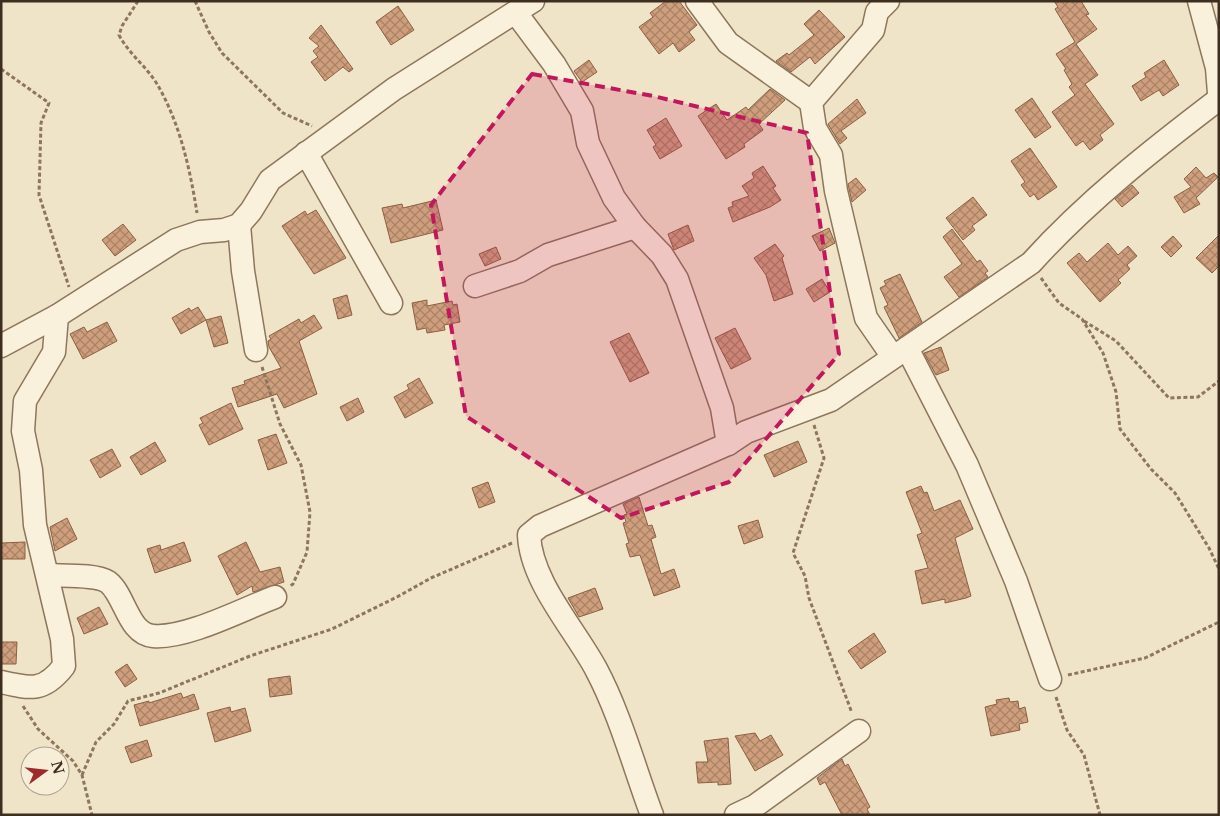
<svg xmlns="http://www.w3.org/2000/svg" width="1220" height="816" viewBox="0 0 1220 816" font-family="'Libre Baskerville',serif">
<defs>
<pattern id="building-cross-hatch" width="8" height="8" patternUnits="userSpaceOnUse" patternTransform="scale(1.25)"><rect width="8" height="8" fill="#cf9f7d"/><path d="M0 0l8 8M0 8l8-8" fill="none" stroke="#a98266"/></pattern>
</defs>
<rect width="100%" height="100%" fill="#f0e4c8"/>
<g fill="url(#building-cross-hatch)" stroke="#8d5f41">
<path d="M 666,1 L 679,1 L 697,25 L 689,32 L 695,40 L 679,52 L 673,43 L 659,54 L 639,27 L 653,17 L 650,13 Z"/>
<path d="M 1054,1 L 1081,1 L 1089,14 L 1086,15 L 1097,29 L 1076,44 L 1098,75 L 1085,84 L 1114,124 L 1100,135 L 1103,140 L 1090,150 L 1083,141 L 1076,146 L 1052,112 L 1075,95 L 1069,87 L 1072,84 L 1064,70 L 1066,69 L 1056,54 L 1075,42 L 1055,9 L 1058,7 Z"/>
<path d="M 398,6 L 414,30 L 391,45 L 376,22 Z"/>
<path d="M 819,10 L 845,37 L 815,64 L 810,57 L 791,72 L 776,61 L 787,53 L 789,55 L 814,35 L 804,24 Z"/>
<path d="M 321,25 L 353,69 L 349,72 L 343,67 L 325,81 L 311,62 L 318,57 L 313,51 L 319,46 L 309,38 Z"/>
<path d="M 589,60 L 597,72 L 582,82 L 574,71 Z"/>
<path d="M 1164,60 L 1179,85 L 1163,96 L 1159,90 L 1141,101 L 1132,86 L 1146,77 L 1144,73 Z"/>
<path d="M 770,89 L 785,100 L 759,124 L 763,130 L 744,144 L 745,147 L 726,159 L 698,116 L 716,104 L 727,120 L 746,107 L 748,110 Z"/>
<path d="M 1032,98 L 1051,127 L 1035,138 L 1015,110 Z"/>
<path d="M 857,99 L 866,113 L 841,131 L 847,138 L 840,144 L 828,124 Z"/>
<path d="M 666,118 L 682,146 L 660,159 L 653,147 L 656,145 L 647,130 Z"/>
<path d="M 1030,148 L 1057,187 L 1038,200 L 1034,194 L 1030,197 L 1021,185 L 1025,182 L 1011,161 Z"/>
<path d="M 763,166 L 776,186 L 773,188 L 781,200 L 770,207 L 733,222 L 728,208 L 733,206 L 732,202 L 749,196 L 742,186 L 754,178 L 752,173 Z"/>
<path d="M 1196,167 L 1206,178 L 1214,173 L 1218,177 L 1196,198 L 1200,204 L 1184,213 L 1174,197 L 1191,187 L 1184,179 Z"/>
<path d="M 856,178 L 866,190 L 852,202 L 848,184 Z"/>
<path d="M 1132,185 L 1139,193 L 1122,207 L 1115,199 Z"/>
<path d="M 973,197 L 987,215 L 972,226 L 975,230 L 963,240 L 946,218 Z"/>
<path d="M 436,200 L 443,230 L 391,243 L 382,208 L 402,204 L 403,208 Z"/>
<path d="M 316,210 L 346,258 L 314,274 L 282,226 L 305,211 L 307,215 Z"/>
<path d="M 123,224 L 136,240 L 115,256 L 102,240 Z"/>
<path d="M 688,225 L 694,241 L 674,250 L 668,234 Z"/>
<path d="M 829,228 L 835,243 L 820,251 L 812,236 Z"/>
<path d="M 952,229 L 977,262 L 980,260 L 988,271 L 985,273 L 988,277 L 959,297 L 944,277 L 962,264 L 943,237 Z"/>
<path d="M 1219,235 L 1219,266 L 1212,273 L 1196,258 Z"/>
<path d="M 1173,236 L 1182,246 L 1171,257 L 1161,247 Z"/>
<path d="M 1108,243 L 1118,255 L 1128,246 L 1137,256 L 1127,265 L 1130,269 L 1118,280 L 1121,283 L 1100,302 L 1067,263 L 1079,253 L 1087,262 Z"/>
<path d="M 775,244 L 784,256 L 782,258 L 793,294 L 774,301 L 766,275 L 754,258 Z"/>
<path d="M 496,247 L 501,259 L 485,266 L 479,254 Z"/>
<path d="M 900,274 L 922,322 L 899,338 L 884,307 L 888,305 L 880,288 L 886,285 L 884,281 Z"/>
<path d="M 822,279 L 830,292 L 814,302 L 806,289 Z"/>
<path d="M 347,295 L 352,315 L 338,319 L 333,299 Z"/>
<path d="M 427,300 L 427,306 L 452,301 L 453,305 L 457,304 L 460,322 L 444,325 L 445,330 L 427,333 L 426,328 L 417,330 L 412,303 Z"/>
<path d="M 198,307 L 206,320 L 181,334 L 172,318 L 189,308 L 191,311 Z"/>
<path d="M 314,315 L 322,328 L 299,341 L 317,394 L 284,408 L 277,394 L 238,407 L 232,388 L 245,384 L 244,381 L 281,368 L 269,347 L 268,341 L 271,339 L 269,336 L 299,319 L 301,323 Z"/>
<path d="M 221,316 L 228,343 L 214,347 L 206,320 Z"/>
<path d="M 107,322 L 117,341 L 83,359 L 70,334 L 84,327 L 87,332 Z"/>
<path d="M 735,328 L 751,359 L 731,369 L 715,338 Z"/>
<path d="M 629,333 L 649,373 L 630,382 L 610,342 Z"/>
<path d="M 941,347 L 949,370 L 936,375 L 924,353 Z"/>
<path d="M 419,378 L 433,403 L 405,418 L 394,397 L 409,389 L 407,385 Z"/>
<path d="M 358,398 L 364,412 L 347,421 L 340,407 Z"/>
<path d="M 231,403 L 243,429 L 209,445 L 199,425 L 203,423 L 200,418 Z"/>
<path d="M 276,434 L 287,463 L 268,470 L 258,440 Z"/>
<path d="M 798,441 L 807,462 L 774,477 L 764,455 Z"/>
<path d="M 155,442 L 166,461 L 141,475 L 130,457 Z"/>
<path d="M 112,449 L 121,466 L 100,478 L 90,460 Z"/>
<path d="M 488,482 L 495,502 L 479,508 L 472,488 Z"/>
<path d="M 921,486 L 924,493 L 927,492 L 934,511 L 960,500 L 973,529 L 955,538 L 971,596 L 966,598 L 945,603 L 945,599 L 922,604 L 915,571 L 928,568 L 917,535 L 922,533 L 906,492 Z"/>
<path d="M 639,497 L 648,526 L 652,525 L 656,537 L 651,539 L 661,574 L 674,569 L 680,587 L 654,596 L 640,555 L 630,557 L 626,544 L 629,543 L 623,523 L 626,522 L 624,515 L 627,514 L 623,504 Z"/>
<path d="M 67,518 L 77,539 L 55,551 L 50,527 Z"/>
<path d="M 758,520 L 763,537 L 744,544 L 738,526 Z"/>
<path d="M 25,542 L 25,559 L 1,559 L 1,543 Z"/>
<path d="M 184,542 L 191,561 L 155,573 L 147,549 L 160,545 L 161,550 Z"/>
<path d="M 246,542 L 260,572 L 280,567 L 284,582 L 253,592 L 252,586 L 237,595 L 218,556 Z"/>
<path d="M 595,588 L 603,609 L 579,617 L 568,598 Z"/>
<path d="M 99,607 L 108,624 L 84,634 L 77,618 Z"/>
<path d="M 874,633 L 886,652 L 861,669 L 848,651 Z"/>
<path d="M 1,642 L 17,642 L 16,664 L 1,664 Z"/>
<path d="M 127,664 L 137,679 L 125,687 L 115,672 Z"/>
<path d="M 290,676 L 292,694 L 270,697 L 268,679 Z"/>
<path d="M 181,693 L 183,698 L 194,694 L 199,709 L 140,726 L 134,705 L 149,701 L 149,703 Z"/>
<path d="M 1009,698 L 1010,702 L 1018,701 L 1019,709 L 1025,707 L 1028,722 L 1019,724 L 1020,730 L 991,736 L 985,707 L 997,704 L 996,700 Z"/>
<path d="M 230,707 L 231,712 L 245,708 L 251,731 L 215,742 L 207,713 Z"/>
<path d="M 755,733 L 760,741 L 771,735 L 783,755 L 755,771 L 735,736 Z"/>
<path d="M 728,738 L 731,784 L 718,785 L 718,782 L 698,783 L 696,762 L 708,762 L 704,741 Z"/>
<path d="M 147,740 L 152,756 L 131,763 L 125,747 Z"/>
<path d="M 842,759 L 845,766 L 848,764 L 870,807 L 867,809 L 870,815 L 842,815 L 825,782 L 820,785 L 817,778 Z"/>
</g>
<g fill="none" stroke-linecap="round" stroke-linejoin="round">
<defs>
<g id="minor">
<path d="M 697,1 L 728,43 L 811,102"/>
<path d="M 888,1 L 877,12 L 873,30 L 811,102 L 815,128 L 831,155 L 836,191 L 866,318 L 893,357"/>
<path d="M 1199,1 L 1217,68 L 1219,93"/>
<path d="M 516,13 L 554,64 L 582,111 L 588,143 L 614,198 L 635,227 L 662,255 L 677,279 L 722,408 L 728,444"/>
<path d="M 306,153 L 391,303"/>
<path d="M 239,225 L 243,271 L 256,350"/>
<path d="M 475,286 L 520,271 L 548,255 L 635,227"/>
<path d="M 1,346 L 57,316 L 176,240 L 200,232 L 224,230 L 239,225 L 251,211 L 270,180 L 394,89 L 533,1"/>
<path d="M 907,348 L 967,465 L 1016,581 L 1050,679"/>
<path d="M 48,575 C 62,576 96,574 108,582 C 125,595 128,634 153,636 C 186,639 243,609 275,597"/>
<path d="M 1,682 C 31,689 44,692 64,666 L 62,639 L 35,525 L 31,470 L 23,431 L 25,401 L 54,352 L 57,316"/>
<path d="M 652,815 C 634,767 620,714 596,669 C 574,628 531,582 529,535 L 540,526 L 728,444 L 746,432 L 831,400 L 1031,263 C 1087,201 1152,150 1219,99"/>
<path d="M 736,815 L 755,806 L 859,731"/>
</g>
</defs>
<use href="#minor" stroke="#8d765c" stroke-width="25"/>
<g stroke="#8d765c" stroke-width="3" stroke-dasharray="4 2.5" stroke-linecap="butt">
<path d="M 138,1 L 122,26 L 119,35 C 129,54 146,66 157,84 C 180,123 190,169 197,213"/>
<path d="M 195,1 L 209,32 L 222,53 L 283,113 L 312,126"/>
<path d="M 1,69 L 49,103 L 41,123 L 39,195 L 69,287"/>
<path d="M 1041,278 L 1059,303 L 1082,319 L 1103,353 L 1116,392 L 1120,429 L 1151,469 L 1175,493 L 1209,548 L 1219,569"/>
<path d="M 1084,321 L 1116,341 L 1169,398 L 1198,397 L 1219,381"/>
<path d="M 262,367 L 280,424 L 301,465 L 310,512 L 307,552 L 293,584 L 289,587"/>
<path d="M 814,425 L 824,458 L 793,553 L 805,576 L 809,598 L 852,713"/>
<path d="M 1068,675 L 1145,658 L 1219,622"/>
<path d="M 1056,697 L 1067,730 L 1084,755 L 1100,815"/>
<path d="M 23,706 L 38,729 L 73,761 L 82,775 L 92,815"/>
<path d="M 82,775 L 96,742 L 114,724 L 128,701 L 159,693 L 250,656 L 332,629 L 397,597 L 431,578 L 512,543"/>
</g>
<use href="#minor" stroke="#faf1dc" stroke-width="22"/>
</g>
<path fill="#c2185b" fill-opacity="0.2" stroke="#c2185b" stroke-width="4" stroke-dasharray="10 6" stroke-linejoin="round" d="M 532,74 L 653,96 L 807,133 L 839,354 L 729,482 L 621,518 L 466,416 L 431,205 Z"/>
<rect width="1220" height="816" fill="none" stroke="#3d2e20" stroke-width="5"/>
<g transform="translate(45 771) rotate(75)"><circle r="24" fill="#f7eed8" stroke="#ada18e"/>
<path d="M0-4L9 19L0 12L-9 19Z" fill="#9e2a2b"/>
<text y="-8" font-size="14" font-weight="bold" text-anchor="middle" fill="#3d2e20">N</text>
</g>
</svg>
